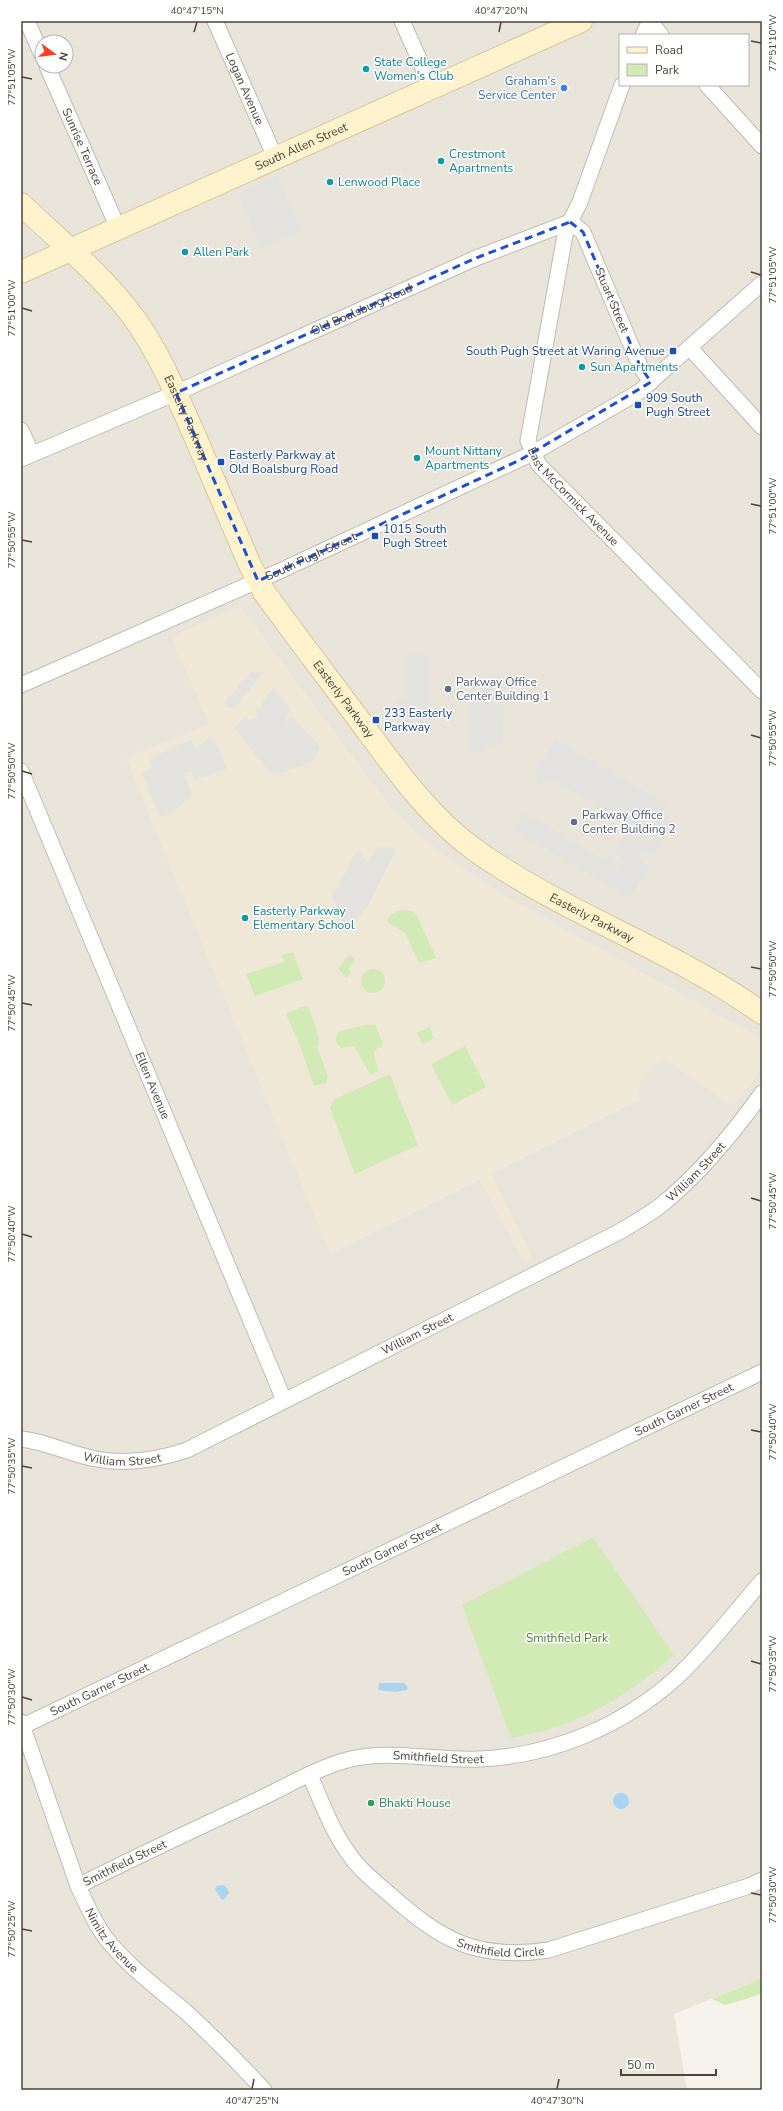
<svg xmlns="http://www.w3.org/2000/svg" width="783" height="2111" viewBox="0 0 783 2111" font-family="'Nunito Sans',sans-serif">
<rect width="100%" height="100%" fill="#f6f3ec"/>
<path fill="#eae5da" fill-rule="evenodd" d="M 21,21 L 762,21 L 762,1040 L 506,897 L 448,859 L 417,834 L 391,809 L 240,607 L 172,637 L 210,724 L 330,1253 L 480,1179 L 524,1262 L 532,1259 L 490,1174 L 638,1100 L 639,1080 L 663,1057 L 733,1107 L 762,1066 L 762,1978 L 674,2014 L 687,2090 L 21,2090 ZM 620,35 L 748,35 L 748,85 L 620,85 ZM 42,42 L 66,42 L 66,66 L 42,66 Z"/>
<path fill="#efe8d6" d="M 240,607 L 391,809 L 417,834 L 448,859 L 506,897 L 762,1040 L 762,1066 L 733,1107 L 663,1057 L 640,1080 L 638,1100 L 490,1174 L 533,1259 L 524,1263 L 480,1179 L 330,1253 L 126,758 L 210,724 L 172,637 Z"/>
<g fill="#d2eab5">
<path d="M 407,910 L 413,912 L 417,916 L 436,958 L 419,963 L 405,933 L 388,922 L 387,919 L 396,911 Z"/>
<path d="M 293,952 L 303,979 L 255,996 L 246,974 L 284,962 L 282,955 Z"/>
<path d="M 349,955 L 353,958 L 355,961 L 348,968 L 351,974 L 346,978 L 338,968 Z"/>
<circle cx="373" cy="981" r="12"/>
<path d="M 308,1006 L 317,1031 L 319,1044 L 317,1047 L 328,1077 L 326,1083 L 314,1086 L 300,1046 L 286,1014 L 301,1007 Z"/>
<path d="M 366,1025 L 375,1025 L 383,1044 L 381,1047 L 374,1051 L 378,1071 L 371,1075 L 355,1048 L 353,1046 L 341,1048 C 336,1044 334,1038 338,1033 L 341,1031 Z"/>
<path d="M 430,1027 L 434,1038 L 423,1044 L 417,1033 Z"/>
<path d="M 465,1046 L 486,1087 L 452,1105 L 431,1064 Z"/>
<path d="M 390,1074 L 418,1145 L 355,1174 L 330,1108 L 334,1099 Z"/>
<path d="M 593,1537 L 674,1655 C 625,1698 577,1727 511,1738 L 462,1605 Z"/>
<path d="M 762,1978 L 762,1994 L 725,2005 L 712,1999 Z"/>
</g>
<g fill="#e5e3e0">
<path d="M 277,176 L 301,231 L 261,248 L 238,193 Z"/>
<path d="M 406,655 L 428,655 L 429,728 L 409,728 L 406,714 L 396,714 L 396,698 L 406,698 Z"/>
<path d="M 251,672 L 263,673 L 235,708 L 225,707 L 225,702 Z"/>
<path d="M 470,675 L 504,675 L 503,744 L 493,744 L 479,752 L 469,752 Z"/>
<path d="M 273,687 L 290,709 L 284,721 L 287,722 L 291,715 L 320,747 L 312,762 L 278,774 L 269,772 L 235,728 L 245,716 L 248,720 L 257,718 L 255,708 L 263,707 L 262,704 Z"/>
<path d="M 210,737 L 219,748 L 227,769 L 194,780 L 191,770 L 184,773 L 192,795 L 171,813 L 160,817 L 142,773 L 152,768 L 148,759 L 191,740 L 195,747 L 198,747 Z"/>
<path d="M 556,740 L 667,804 L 661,814 L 673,821 L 654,856 L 642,849 L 637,858 L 649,866 L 630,898 L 514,830 L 525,813 L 605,860 L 607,857 L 618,863 L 614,870 L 618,872 L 624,860 L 615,854 L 628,832 L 636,836 L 640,835 L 644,828 L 645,821 L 640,819 L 636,827 L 562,785 L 550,781 L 537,784 L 536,769 Z"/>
<path d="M 377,847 L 395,847 L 394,854 L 369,904 L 357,918 L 343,924 L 326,907 L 336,906 L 331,892 L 338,888 L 354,854 L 359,851 L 368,863 Z"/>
</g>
<g fill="#a9d4f2">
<path d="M 379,1683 L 404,1683 L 408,1688 L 407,1690 L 395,1692 L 378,1690 Z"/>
<circle cx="621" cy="1801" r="8"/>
<path d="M 223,1885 L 227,1888 L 229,1893 L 223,1900 L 221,1899 L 215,1889 L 217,1886 Z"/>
</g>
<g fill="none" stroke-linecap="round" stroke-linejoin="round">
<defs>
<g id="street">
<path d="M 27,21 L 42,55"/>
<path id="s1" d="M 215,21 L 275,157"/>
<path d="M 402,21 L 432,88"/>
<path d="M 650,21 L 661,35"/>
<path d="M 643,35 L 650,21"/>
<path id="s2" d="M 47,66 L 118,228"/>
<path d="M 707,85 L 762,146"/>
<path d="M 690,348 L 762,427"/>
<path id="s3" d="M 651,382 L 640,366 L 583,232 L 570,222 L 565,235 L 528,441 L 539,465 L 762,691"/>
<path d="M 21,430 L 32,454"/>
<path id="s4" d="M 21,459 L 176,393 L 476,258 L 570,222 L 580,202 L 622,85"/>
<path id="s5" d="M 21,685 L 282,570 L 533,453 L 639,392 L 762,283"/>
<path id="s6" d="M 21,771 L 284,1400"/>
<path id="s7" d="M 21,1439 C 47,1442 70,1454 96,1459 C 127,1465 157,1460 187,1450 L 619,1232 C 632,1224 647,1216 660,1206 C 700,1174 732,1135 762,1093"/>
<path id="s8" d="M 21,1722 L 78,1886 C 86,1903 94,1922 105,1937 C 128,1967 158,1988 186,2012 C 213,2037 239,2063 264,2090"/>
<path id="s9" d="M 21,1727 L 762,1372"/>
<path id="s10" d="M 310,1775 C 321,1801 332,1831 349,1854 C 359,1869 374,1881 388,1893 C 441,1940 476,1961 549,1950 L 749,1886 L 762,1880"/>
<path id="s11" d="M 78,1886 C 135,1857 193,1830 251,1803 C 282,1789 314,1769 347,1760 C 389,1749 436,1761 479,1759 C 552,1756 623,1726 677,1677 C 708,1648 734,1613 762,1581"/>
</g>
<g id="secondary">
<path id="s12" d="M 21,204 C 59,241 103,275 134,318 C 160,354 176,394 194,434 C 212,477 231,520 249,563 L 264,592 C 295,635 328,678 360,721 C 394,767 428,816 475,850 C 565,914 672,949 762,1013"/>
<path id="s13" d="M 21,272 L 581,21"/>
</g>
</defs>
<use href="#street" stroke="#c2bbae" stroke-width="17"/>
<use href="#secondary" stroke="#d6c79b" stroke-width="24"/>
<use href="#street" stroke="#fff" stroke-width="15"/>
<use href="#secondary" stroke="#fff3cd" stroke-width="22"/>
</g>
<path fill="none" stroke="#1d4ed8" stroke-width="3" stroke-dasharray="8 5" stroke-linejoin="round" d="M 570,222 L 583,232 L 640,366 L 651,382 L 520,460 L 258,581 L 176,393 L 476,258 Z"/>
<path fill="none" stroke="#4b4439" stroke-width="1.5" d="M 194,32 L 197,22M 499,32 L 501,22M 751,41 L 761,43M 22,77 L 32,79M 751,272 L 761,275M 22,308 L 32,311M 751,504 L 761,506M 22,540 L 32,542M 751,735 L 761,738M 22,771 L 32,774M 751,967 L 761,969M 22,1003 L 32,1005M 751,1198 L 761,1201M 22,1234 L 32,1237M 751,1430 L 761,1432M 22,1466 L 32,1468M 751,1661 L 761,1664M 22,1697 L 32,1700M 751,1893 L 761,1895M 22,1929 L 32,1931M 252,2089 L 254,2079M 557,2089 L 559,2079"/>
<g fill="#0f9aa8" stroke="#fff" stroke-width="1.5">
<circle cx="366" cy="69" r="4"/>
<circle cx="441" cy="161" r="4"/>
<circle cx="330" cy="182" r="4"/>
<circle cx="185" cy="252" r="4"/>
<circle cx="582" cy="367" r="4"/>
<circle cx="417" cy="458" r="4"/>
<circle cx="245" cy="918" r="4"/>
</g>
<circle fill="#3f7fe0" stroke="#fff" stroke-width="1.5" cx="564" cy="88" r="4"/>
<g fill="#1a4fb4" stroke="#fff" stroke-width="1.5">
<rect x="669" y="347" width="8" height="8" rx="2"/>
<rect x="634" y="401" width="8" height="8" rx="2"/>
<rect x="217" y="458" width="8" height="8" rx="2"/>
<rect x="371" y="532" width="8" height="8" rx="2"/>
<rect x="372" y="716" width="8" height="8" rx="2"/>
</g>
<g fill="#5c6f8a" stroke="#fff" stroke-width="1.5">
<circle cx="448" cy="689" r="4"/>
<circle cx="574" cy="822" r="4"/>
</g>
<circle fill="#2e9e5b" stroke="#fff" stroke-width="1.5" cx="371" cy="1803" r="4"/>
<g text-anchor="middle" stroke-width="3" stroke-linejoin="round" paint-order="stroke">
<g font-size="12" fill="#0d838f" stroke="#fff" text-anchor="start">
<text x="374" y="66">State College<tspan x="374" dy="14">Women's Club</tspan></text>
<text x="449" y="158">Crestmont<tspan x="449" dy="14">Apartments</tspan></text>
<text x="338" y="186">Lenwood Place</text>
<text x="193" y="256">Allen Park</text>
<text x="590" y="371">Sun Apartments</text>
<text x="425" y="455">Mount Nittany<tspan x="425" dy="14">Apartments</tspan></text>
<text x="253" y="915">Easterly Parkway<tspan x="253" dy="14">Elementary School</tspan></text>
</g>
<g font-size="12" fill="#366cbe" stroke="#fff" text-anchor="end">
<text x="556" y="85">Graham's<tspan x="556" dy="14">Service Center</tspan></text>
</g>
<g font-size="12" fill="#4b4439" stroke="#fff">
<text dy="4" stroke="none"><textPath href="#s1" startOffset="74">Logan Avenue</textPath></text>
<text dy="4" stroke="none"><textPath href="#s13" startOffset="307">South Allen Street</textPath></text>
<text dy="4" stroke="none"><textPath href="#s2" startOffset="88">Sunrise Terrace</textPath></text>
<text transform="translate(612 300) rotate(67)" y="4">Stuart Street</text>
<text dy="4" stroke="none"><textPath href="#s4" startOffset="372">Old Boalsburg Road</textPath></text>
<text dy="4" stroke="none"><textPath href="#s12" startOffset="274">Easterly Parkway</textPath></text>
<text dy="4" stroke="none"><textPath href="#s3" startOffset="477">East McCormick Avenue</textPath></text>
<text dy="4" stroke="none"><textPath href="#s5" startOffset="317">South Pugh Street</textPath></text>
<text dy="4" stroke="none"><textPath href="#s12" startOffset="598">Easterly Parkway</textPath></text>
<text dy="4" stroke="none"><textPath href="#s12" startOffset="934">Easterly Parkway</textPath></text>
<text dy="4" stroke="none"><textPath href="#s6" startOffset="341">Ellen Avenue</textPath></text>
<text dy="4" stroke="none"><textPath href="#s7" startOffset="752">William Street</textPath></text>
<text dy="4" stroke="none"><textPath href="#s7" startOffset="428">William Street</textPath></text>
<text dy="4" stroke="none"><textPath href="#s9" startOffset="735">South Garner Street</textPath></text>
<text dy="4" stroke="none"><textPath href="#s7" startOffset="104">William Street</textPath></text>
<text dy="4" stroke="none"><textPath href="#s9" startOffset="411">South Garner Street</textPath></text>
<text dy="4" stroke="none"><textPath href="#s9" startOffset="87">South Garner Street</textPath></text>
<text dy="4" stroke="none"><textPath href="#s11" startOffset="389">Smithfield Street</textPath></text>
<text dy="4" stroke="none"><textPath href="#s11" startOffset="52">Smithfield Street</textPath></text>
<text dy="4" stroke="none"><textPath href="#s8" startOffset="238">Nimitz Avenue</textPath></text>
<text dy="4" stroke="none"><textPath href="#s10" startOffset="273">Smithfield Circle</textPath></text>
</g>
<g font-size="12" fill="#164399" stroke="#fff" text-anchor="start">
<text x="665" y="355" text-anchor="end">South Pugh Street at Waring Avenue</text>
<text x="646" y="402">909 South<tspan x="646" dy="14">Pugh Street</tspan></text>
<text x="229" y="459">Easterly Parkway at<tspan x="229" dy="14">Old Boalsburg Road</tspan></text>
<text x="383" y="533">1015 South<tspan x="383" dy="14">Pugh Street</tspan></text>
<text x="384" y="717">233 Easterly<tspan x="384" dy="14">Parkway</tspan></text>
</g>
<g font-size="12" fill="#4e5e75" stroke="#fff" text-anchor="start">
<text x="456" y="686">Parkway Office<tspan x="456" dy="14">Center Building 1</tspan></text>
<text x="582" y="819">Parkway Office<tspan x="582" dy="14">Center Building 2</tspan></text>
</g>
<g font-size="12" fill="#4a7f2a" stroke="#fff">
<text x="567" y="1642">Smithfield Park</text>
</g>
<g font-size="12" fill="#27864d" stroke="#fff" text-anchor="start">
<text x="379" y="1807">Bhakti House</text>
</g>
</g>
<rect width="783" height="2111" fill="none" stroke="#ffffff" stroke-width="44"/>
<rect x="619" y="34" width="130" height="52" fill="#ffffff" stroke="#b7b4b0"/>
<rect x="627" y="47" width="20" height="6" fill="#fff3cd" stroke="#b7b4b0"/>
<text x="655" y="54" font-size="12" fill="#4b4439">Road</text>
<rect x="627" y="64" width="20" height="12" fill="#d2eab5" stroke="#b7b4b0"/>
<text x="655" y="74" font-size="12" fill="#4b4439">Park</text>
<g transform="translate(54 54) rotate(105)"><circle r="19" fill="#ffffff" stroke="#b7b4b0"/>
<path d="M0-3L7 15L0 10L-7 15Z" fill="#fc3f1d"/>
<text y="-6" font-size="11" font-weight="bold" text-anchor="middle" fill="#4b4439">N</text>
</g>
<path d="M621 2069v6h95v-6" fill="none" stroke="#4b4439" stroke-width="2"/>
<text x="627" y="2069" font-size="12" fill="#4b4439" stroke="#ffffff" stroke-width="3" paint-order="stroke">50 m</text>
<rect x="22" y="22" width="739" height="2067" fill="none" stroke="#4b4439" stroke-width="1.5"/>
<g font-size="10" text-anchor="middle" fill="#4b4439">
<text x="197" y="14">40°47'15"N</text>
<text x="501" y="14">40°47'20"N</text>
<text transform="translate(772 43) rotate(-90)" y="4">77°51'10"W</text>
<text transform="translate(11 77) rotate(-90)" y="4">77°51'05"W</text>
<text transform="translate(772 275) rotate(-90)" y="4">77°51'05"W</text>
<text transform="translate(11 308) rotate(-90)" y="4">77°51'00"W</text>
<text transform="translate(772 506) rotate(-90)" y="4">77°51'00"W</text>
<text transform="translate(11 540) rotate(-90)" y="4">77°50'55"W</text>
<text transform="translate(772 738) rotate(-90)" y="4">77°50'55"W</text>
<text transform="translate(11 771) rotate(-90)" y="4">77°50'50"W</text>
<text transform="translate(772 969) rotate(-90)" y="4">77°50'50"W</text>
<text transform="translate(11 1003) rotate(-90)" y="4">77°50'45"W</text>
<text transform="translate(772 1201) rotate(-90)" y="4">77°50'45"W</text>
<text transform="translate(11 1234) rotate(-90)" y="4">77°50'40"W</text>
<text transform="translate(772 1432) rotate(-90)" y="4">77°50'40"W</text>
<text transform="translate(11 1466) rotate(-90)" y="4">77°50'35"W</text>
<text transform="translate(772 1664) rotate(-90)" y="4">77°50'35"W</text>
<text transform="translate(11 1697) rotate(-90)" y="4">77°50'30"W</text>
<text transform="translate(772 1895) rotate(-90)" y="4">77°50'30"W</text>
<text transform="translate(11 1929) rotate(-90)" y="4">77°50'25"W</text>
<text x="252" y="2104">40°47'25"N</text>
<text x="557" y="2104">40°47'30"N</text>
</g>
</svg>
